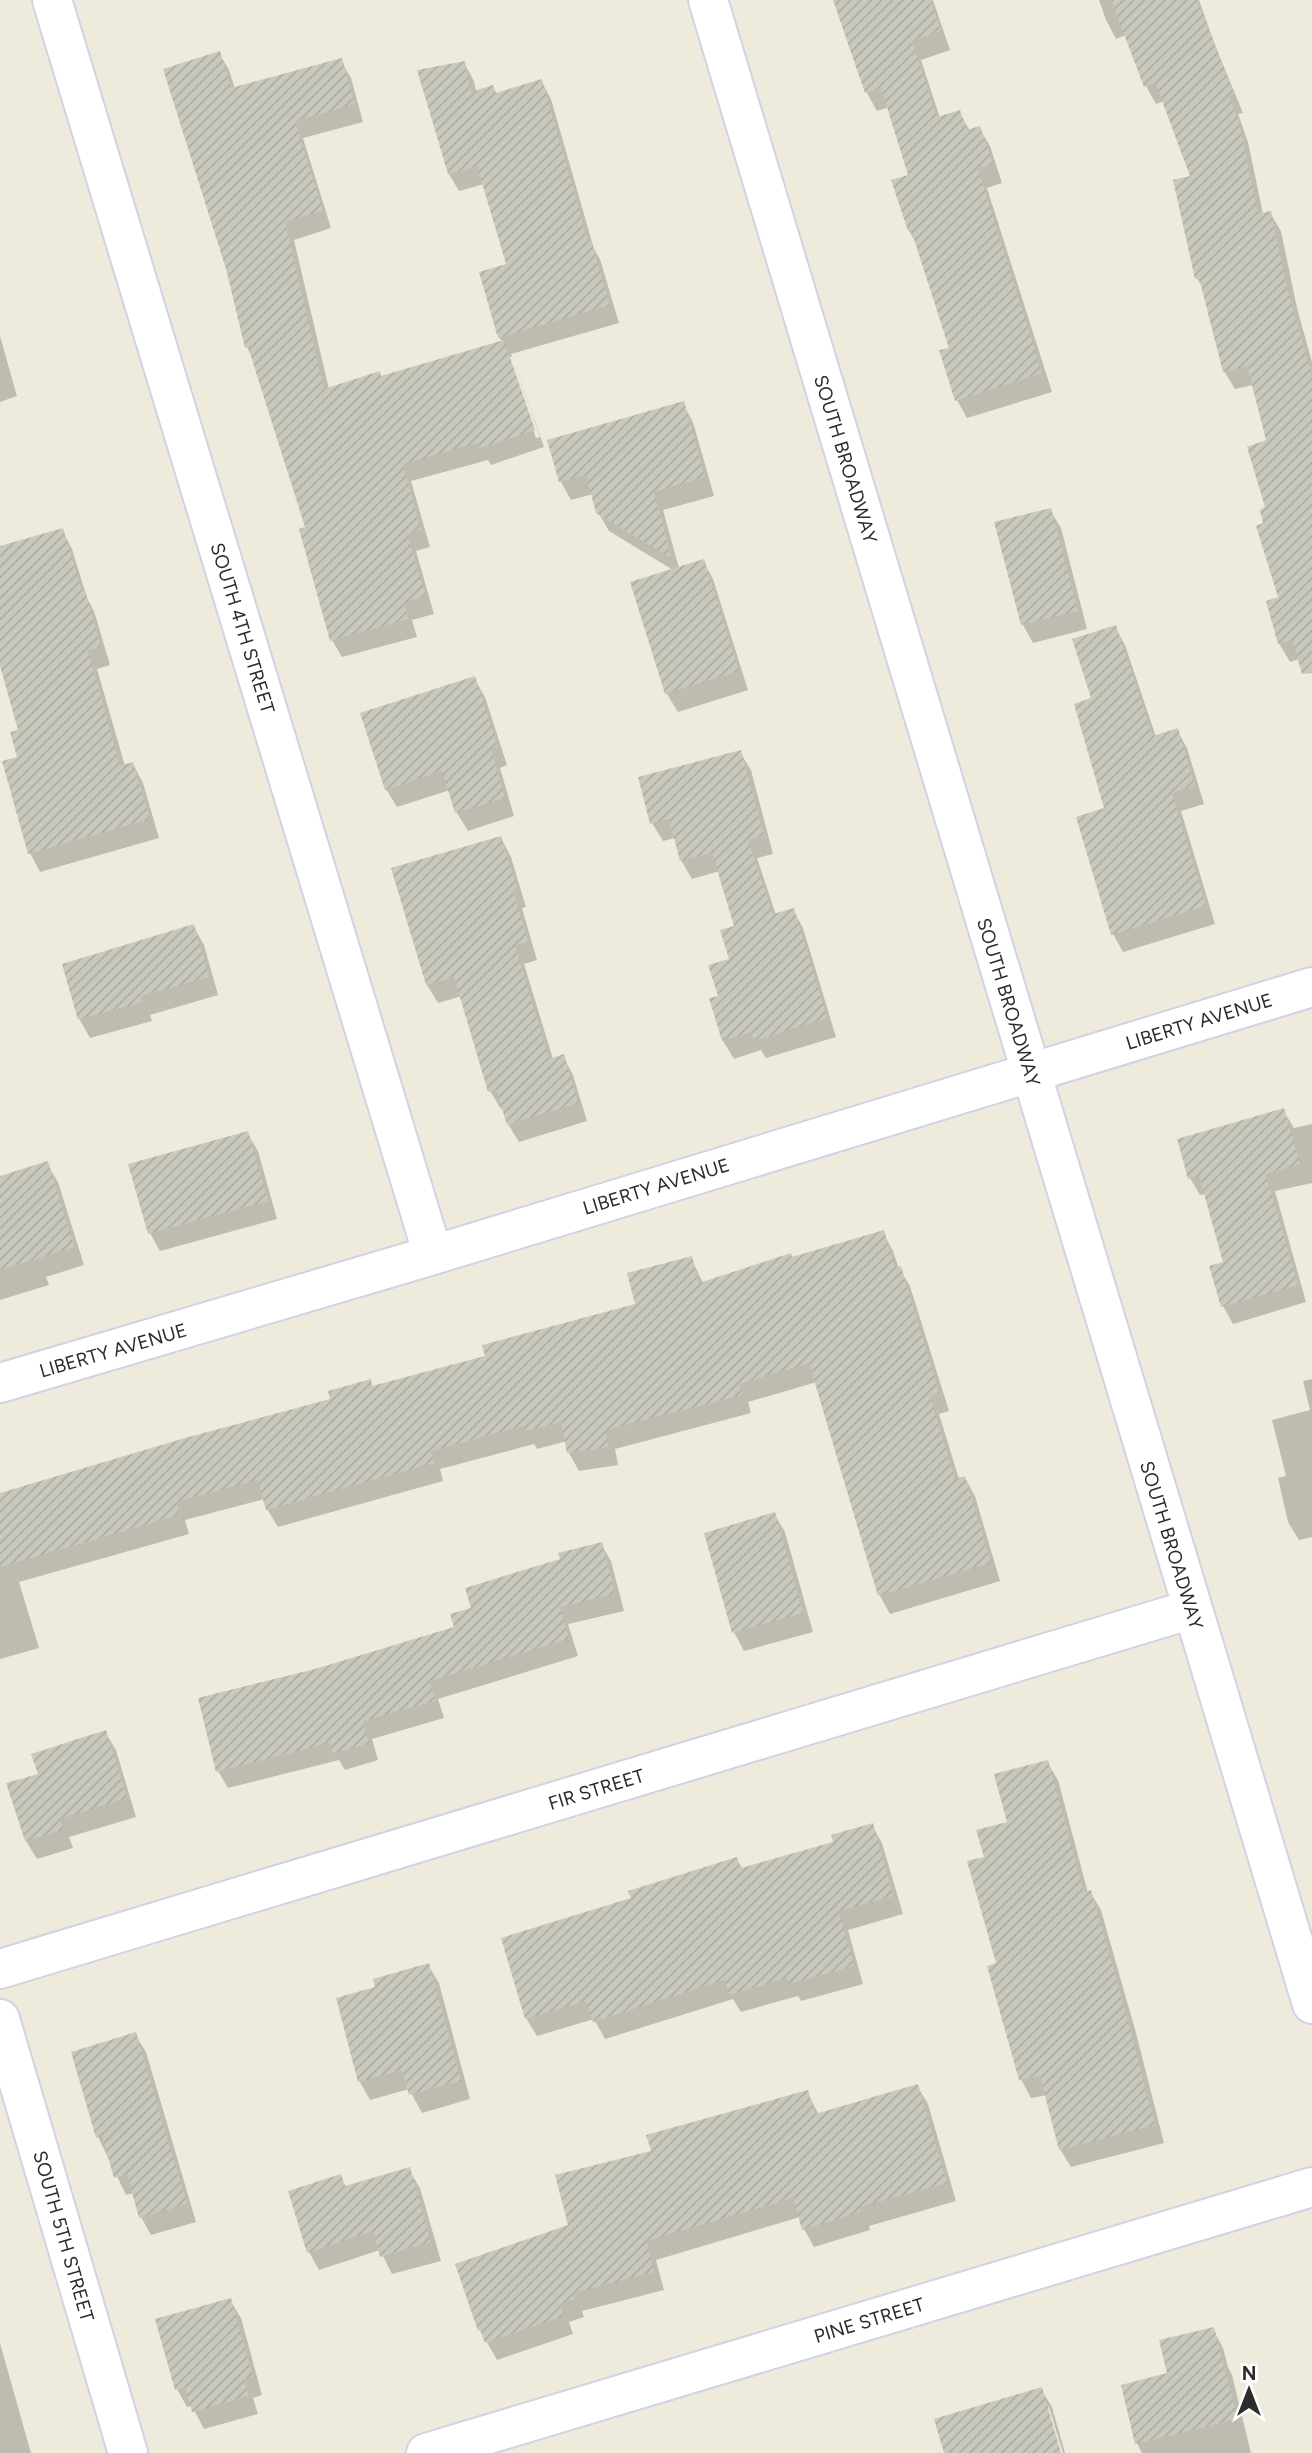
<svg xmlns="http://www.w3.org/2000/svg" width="1312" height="2453" viewBox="0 0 1312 2453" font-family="Figtree,sans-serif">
<defs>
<pattern id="building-hatch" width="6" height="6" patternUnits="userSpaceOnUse" patternTransform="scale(1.75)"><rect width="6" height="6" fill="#c9c8bc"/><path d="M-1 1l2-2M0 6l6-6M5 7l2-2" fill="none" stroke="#adaca2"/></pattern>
</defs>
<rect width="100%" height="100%" fill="#eeebdd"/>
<g fill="#0003" fill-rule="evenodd">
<path d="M 835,0 L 933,0 L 950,50 L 921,60 L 940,118 L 959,112 L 970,131 L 979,128 L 990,146 L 1002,183 L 987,188 L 1052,392 L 967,418 L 957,400 L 951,349 L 918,246 L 909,231 L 911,176 L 889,107 L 877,111 L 867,93 Z"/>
<path d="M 1099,0 L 1199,0 L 1215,45 L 1243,113 L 1238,114 L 1248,142 L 1263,214 L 1270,213 L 1281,231 L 1297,308 L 1312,362 L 1312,666 L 1309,656 L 1290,662 L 1279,643 L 1281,598 L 1266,524 L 1268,442 L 1253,385 L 1235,389 L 1224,371 L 1204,290 L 1197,278 L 1192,177 L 1164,101 L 1156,104 L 1146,86 L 1126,35 L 1116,39 L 1106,20 Z"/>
<path d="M 219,53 L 229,70 L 235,89 L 341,61 L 351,78 L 363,122 L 303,138 L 331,228 L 294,240 L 329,389 L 381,377 L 502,342 L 499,337 L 509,265 L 484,184 L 459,191 L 449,174 L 464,63 L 474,81 L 476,92 L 496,94 L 541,81 L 551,99 L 594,249 L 600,259 L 619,323 L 511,354 L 544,447 L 491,465 L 488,460 L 411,481 L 430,547 L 416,551 L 434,614 L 412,620 L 417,637 L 342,657 L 332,640 L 308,529 L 253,359 L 247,347 ZM 509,357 L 512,357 L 540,437 L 536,438 Z"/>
<path d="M 0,336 L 17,396 L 0,402 Z"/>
<path d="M 683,404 L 693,422 L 714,496 L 663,510 L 679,568 L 703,561 L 713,579 L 748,690 L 678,712 L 667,694 L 633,583 L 673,570 L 609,531 L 598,512 L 593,494 L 571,500 L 561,482 L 550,441 Z"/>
<path d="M 1050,510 L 1061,528 L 1087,629 L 1033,643 L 1023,625 L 996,524 Z"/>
<path d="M 62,530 L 72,549 L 87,598 L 94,611 L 110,665 L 97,669 L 125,766 L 133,764 L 143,783 L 159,838 L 40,872 L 30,853 L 20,758 L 20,731 L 0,659 L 0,548 Z"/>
<path d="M 1115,627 L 1125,645 L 1156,737 L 1177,730 L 1187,748 L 1204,804 L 1181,811 L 1215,924 L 1123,952 L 1113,934 L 1107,809 L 1093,699 Z"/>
<path d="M 474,678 L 485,697 L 507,765 L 500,768 L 514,816 L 468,831 L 457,813 L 450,790 L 397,807 L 386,789 Z"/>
<path d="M 740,752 L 751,770 L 773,854 L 757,858 L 776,915 L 793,910 L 803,928 L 836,1037 L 766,1058 L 761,1050 L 734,1059 L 723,1041 L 711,999 L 720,997 L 731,960 L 737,927 L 720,871 L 692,879 L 681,860 L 675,838 L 663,841 L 652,823 Z"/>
<path d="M 501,838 L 511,857 L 526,907 L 522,908 L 537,960 L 524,964 L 553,1059 L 563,1056 L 573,1075 L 587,1121 L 519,1142 L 508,1124 L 504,1108 L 501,1109 L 490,1091 L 462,996 L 438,1003 L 427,985 Z"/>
<path d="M 193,926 L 204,945 L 218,995 L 150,1015 L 152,1021 L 90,1038 L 80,1020 L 64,965 Z"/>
<path d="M 1283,1110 L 1294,1128 L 1312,1124 L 1312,1183 L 1275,1191 L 1306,1302 L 1233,1324 L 1223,1306 L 1225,1263 L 1206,1194 L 1200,1195 L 1190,1178 Z"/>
<path d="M 247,1133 L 258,1151 L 277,1219 L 160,1251 L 150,1233 Z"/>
<path d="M 47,1164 L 58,1182 L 84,1265 L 46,1277 L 49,1285 L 0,1300 L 0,1178 Z"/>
<path d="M 883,1232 L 893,1251 L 899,1269 L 910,1286 L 949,1411 L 939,1414 L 959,1479 L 965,1478 L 975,1496 L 1000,1581 L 890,1614 L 880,1596 L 817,1382 L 748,1402 L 751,1413 L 615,1449 L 618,1465 L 579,1471 L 569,1453 L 567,1441 L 537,1449 L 534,1444 L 440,1469 L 443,1481 L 278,1527 L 267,1509 L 264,1499 L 185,1520 L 189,1534 L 19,1582 L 39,1648 L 0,1659 L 0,1494 L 332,1400 L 370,1381 L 373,1388 L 487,1358 L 637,1306 L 691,1258 L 703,1283 Z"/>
<path d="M 1312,1379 L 1312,1537 L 1299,1540 L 1288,1522 L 1278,1478 L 1286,1476 L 1272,1420 L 1310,1410 L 1303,1381 Z"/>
<path d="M 774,1514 L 785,1532 L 813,1632 L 744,1651 L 734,1632 Z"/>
<path d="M 601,1544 L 611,1561 L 624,1611 L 568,1624 L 578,1656 L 438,1699 L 444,1718 L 372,1739 L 378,1760 L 345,1770 L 339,1760 L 228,1788 L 218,1771 L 315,1671 L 456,1628 L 473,1609 L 562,1560 Z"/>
<path d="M 105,1732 L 116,1750 L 136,1817 L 69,1837 L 73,1848 L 37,1859 L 26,1841 L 9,1784 L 40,1775 Z"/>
<path d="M 1047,1762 L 1058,1780 L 1088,1893 L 1090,1892 L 1101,1910 L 1136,2033 L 1164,2143 L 1071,2167 L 1060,2149 L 1047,2095 L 1031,2098 L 1021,2079 L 998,1964 L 986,1858 Z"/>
<path d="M 872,1825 L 882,1843 L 903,1914 L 848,1930 L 863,1984 L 801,2001 L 798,1996 L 741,2012 L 733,1999 L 605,2039 L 594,2019 L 537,2036 L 526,2018 L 633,1899 L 736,1859 L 743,1869 L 835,1844 Z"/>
<path d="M 428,1965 L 439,1983 L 470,2099 L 422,2113 L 409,2089 L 370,2100 L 360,2082 L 338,1999 L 377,1988 Z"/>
<path d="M 135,2034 L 146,2052 L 196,2222 L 151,2235 L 141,2217 L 134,2193 L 126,2195 L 98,2137 Z"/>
<path d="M 917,2086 L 928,2104 L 956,2201 L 869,2226 L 870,2230 L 814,2247 L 804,2229 L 800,2217 L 656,2260 L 664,2290 L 582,2311 L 584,2317 L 569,2322 L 573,2334 L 497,2360 L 480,2330 L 570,2226 L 653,2152 L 807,2092 L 819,2115 Z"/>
<path d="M 409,2170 L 420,2188 L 441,2261 L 392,2274 L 380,2250 L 319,2270 L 309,2252 L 340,2176 L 346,2188 Z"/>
<path d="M 230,2300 L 241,2318 L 262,2395 L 253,2398 L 258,2414 L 204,2429 L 192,2406 L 187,2407 L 177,2389 Z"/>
<path d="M 1213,2329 L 1223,2348 L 1228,2367 L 1232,2375 L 1251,2453 L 1142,2453 L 1137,2443 L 1169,2374 Z"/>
<path d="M 0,2343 L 31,2453 L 0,2453 Z"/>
<path d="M 1041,2389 L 1052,2407 L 1065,2453 L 1063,2453 L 1049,2407 L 1046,2407 L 1059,2453 L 946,2453 Z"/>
</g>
<g fill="url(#building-hatch)">
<path d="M 833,0 L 931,0 L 941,31 L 912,41 L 937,117 L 960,110 L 967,130 L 980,126 L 993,164 L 978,169 L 1042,373 L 955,401 L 939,350 L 949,348 L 911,230 L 908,231 L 891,180 L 908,175 L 881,88 L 865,93 Z"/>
<path d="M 1111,0 L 1197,0 L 1234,94 L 1229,96 L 1239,122 L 1258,214 L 1271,211 L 1287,288 L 1312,376 L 1312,673 L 1302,674 L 1292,640 L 1278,644 L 1266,601 L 1278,597 L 1256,526 L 1263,523 L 1260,510 L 1265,507 L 1247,447 L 1266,440 L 1247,366 L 1223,372 L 1199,278 L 1195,279 L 1173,180 L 1190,176 L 1155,82 L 1144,87 Z"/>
<path d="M 220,51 L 231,88 L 342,58 L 355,104 L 295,121 L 323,211 L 285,222 L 324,389 L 380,371 L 381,376 L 504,340 L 535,430 L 479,449 L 477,443 L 403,464 L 421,530 L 407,534 L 426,596 L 404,603 L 408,619 L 330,641 L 299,529 L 305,527 L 248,347 L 245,348 L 226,269 L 163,69 Z"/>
<path d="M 465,61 L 471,92 L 493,85 L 496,93 L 542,79 L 588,241 L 591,240 L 610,305 L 498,338 L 479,272 L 506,264 L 477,166 L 448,174 L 417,70 Z"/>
<path d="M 684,401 L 705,477 L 654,492 L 672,559 L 596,513 L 586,475 L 559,482 L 547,440 Z"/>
<path d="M 1051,508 L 1078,611 L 1021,625 L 994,522 Z"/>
<path d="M 63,528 L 82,591 L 85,590 L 101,647 L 88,650 L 120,766 L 133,762 L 150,819 L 28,854 L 2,761 L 17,757 L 10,732 L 18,730 L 0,666 L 0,546 Z"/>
<path d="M 704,559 L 739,671 L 665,694 L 630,582 Z"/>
<path d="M 1116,625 L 1153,736 L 1178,728 L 1195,786 L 1172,793 L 1206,906 L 1111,935 L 1076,817 L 1104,808 L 1074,704 L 1091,698 L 1072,639 Z"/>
<path d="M 475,676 L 498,747 L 491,749 L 505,798 L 455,813 L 442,771 L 385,790 L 360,713 Z"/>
<path d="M 741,750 L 764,836 L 748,840 L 773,914 L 794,908 L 827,1018 L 754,1041 L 751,1032 L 722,1041 L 709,998 L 718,996 L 708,965 L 729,959 L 720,930 L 734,926 L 712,853 L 680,861 L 669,819 L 650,824 L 638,777 Z"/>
<path d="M 501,836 L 517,888 L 513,890 L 528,942 L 515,945 L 549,1059 L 564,1054 L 578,1103 L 507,1125 L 496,1089 L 488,1092 L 454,977 L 426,985 L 391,868 Z"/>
<path d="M 194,924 L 209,977 L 141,996 L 142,1002 L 78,1020 L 62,964 Z"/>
<path d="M 1284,1108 L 1300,1164 L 1266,1174 L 1298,1285 L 1221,1307 L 1209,1266 L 1223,1262 L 1199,1176 L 1188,1179 L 1177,1139 Z"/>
<path d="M 248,1131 L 268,1201 L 148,1234 L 128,1164 Z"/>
<path d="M 48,1161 L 74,1247 L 0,1270 L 0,1176 Z"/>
<path d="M 884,1230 L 895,1268 L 901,1266 L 939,1393 L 930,1396 L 955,1479 L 965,1476 L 991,1563 L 878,1596 L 809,1363 L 739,1384 L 742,1395 L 606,1430 L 608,1447 L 567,1453 L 561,1422 L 525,1431 L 523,1426 L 431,1451 L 434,1463 L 266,1510 L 257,1480 L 176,1502 L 180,1515 L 0,1567 L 0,1493 L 185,1438 L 330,1399 L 328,1391 L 371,1379 L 372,1386 L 485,1356 L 482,1345 L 635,1304 L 627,1273 L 692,1256 L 699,1283 L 791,1253 L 792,1257 Z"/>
<path d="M 775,1512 L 803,1613 L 732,1633 L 704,1533 Z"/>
<path d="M 602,1542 L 615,1594 L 560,1607 L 569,1639 L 430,1681 L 435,1701 L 363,1721 L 369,1743 L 333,1754 L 330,1743 L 216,1772 L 198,1698 L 315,1669 L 454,1627 L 450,1614 L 471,1608 L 465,1588 L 560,1559 L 558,1553 Z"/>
<path d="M 106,1730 L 127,1798 L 60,1819 L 63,1830 L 25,1841 L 6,1783 L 38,1774 L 31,1754 Z"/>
<path d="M 1048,1760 L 1084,1892 L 1091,1890 L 1126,2013 L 1155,2125 L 1059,2150 L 1040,2076 L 1019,2080 L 987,1966 L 996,1963 L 967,1861 L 984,1857 L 976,1830 L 1007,1822 L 994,1774 Z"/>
<path d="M 873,1823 L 893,1896 L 839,1911 L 854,1966 L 789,1984 L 787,1978 L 729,1995 L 724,1980 L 593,2022 L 586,2001 L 525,2019 L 501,1938 L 631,1898 L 628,1891 L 737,1857 L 741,1868 L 833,1842 L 831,1835 Z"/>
<path d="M 429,1963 L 461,2081 L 409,2095 L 402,2070 L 358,2082 L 336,1998 L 375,1987 L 373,1979 Z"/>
<path d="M 136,2032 L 187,2204 L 139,2218 L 127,2174 L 114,2178 L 102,2136 L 96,2138 L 71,2052 Z"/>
<path d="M 918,2084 L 947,2183 L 860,2207 L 861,2212 L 802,2230 L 793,2198 L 647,2241 L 654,2272 L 573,2293 L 575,2299 L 560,2304 L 564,2316 L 485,2343 L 480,2330 L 478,2331 L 455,2264 L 568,2225 L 555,2175 L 651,2151 L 646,2135 L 808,2090 L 815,2114 Z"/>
<path d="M 410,2167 L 431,2242 L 380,2257 L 373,2231 L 307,2253 L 288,2191 L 341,2174 L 345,2186 Z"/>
<path d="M 231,2298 L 253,2377 L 244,2379 L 249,2396 L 192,2412 L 185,2387 L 175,2390 L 155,2319 Z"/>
<path d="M 1214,2327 L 1238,2419 L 1135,2444 L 1121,2385 L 1167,2373 L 1159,2340 Z"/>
<path d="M 1042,2387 L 1061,2453 L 944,2453 L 934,2419 Z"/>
</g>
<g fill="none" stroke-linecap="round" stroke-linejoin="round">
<defs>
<g id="street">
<path d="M 52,0 L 433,1255"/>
<path d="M 0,1383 L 433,1255 L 1312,987"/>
<path d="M 0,1969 L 1192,1609"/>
<path d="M 0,2019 L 128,2453"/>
<path d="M 426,2453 L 1312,2187"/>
</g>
<path id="secondary" d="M 708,0 L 1312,2004"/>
</defs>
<use href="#street" stroke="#d3d2e5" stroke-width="42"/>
<use href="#secondary" stroke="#d3d2e5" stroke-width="42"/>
<use href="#street" stroke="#fff" stroke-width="38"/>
<use href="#secondary" stroke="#fff" stroke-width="38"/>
</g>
<g text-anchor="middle" stroke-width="5" stroke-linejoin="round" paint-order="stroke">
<g font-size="19" fill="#2c2c2c" stroke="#fff">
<text transform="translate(846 459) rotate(73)" y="7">SOUTH BROADWAY</text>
<text transform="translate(243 628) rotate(73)" y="7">SOUTH 4TH STREET</text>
<text transform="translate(1009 1002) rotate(73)" y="7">SOUTH BROADWAY</text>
<text transform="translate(1199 1021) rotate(-17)" y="7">LIBERTY AVENUE</text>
<text transform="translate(656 1186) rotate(-17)" y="7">LIBERTY AVENUE</text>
<text transform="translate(113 1350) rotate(-16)" y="7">LIBERTY AVENUE</text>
<text transform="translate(1172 1545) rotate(73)" y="7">SOUTH BROADWAY</text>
<text transform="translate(596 1789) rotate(-17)" y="7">FIR STREET</text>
<text transform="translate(64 2236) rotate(74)" y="7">SOUTH 5TH STREET</text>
<text transform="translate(869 2320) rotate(-17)" y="7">PINE STREET</text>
</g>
</g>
<g transform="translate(1249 2390)" stroke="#ffffff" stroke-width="5" paint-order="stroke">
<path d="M0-5L12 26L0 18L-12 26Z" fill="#2c2c2c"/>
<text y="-10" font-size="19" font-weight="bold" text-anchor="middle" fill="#2c2c2c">N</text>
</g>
</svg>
